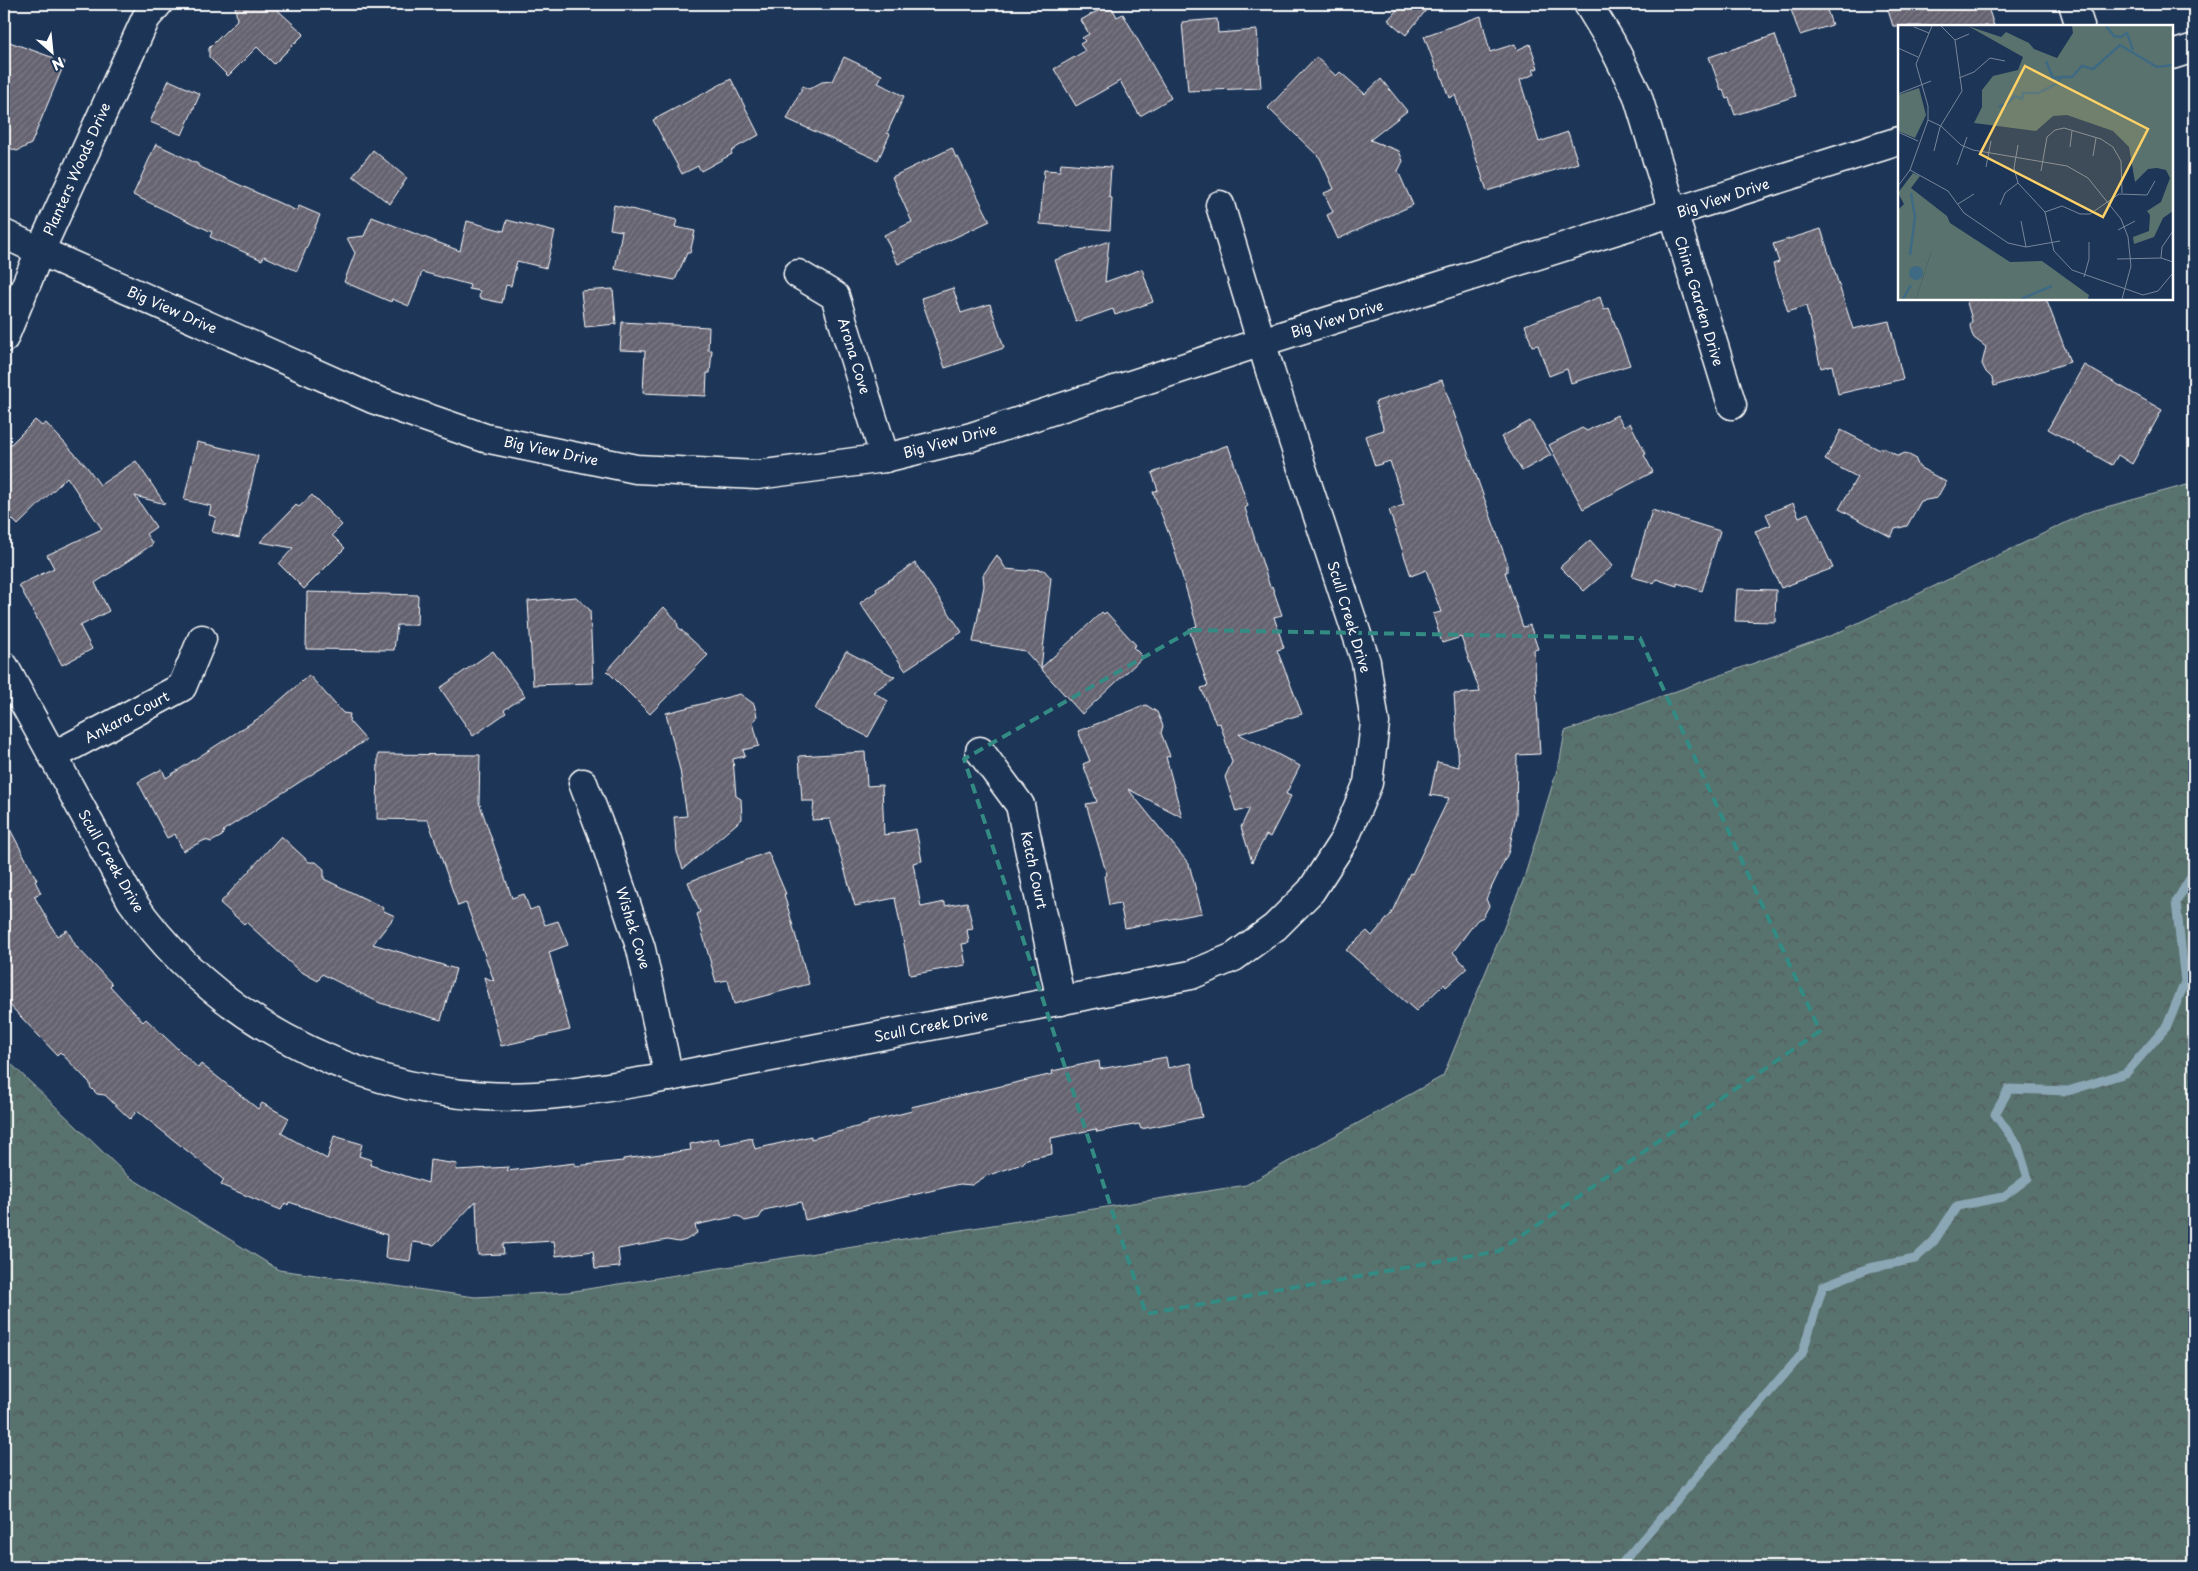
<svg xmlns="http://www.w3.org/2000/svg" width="2198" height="1571" viewBox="0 0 2198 1571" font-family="'Playpen Sans',sans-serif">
<defs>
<pattern id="forest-crowns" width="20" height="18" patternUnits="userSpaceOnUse" patternTransform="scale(1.25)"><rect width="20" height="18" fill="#59726e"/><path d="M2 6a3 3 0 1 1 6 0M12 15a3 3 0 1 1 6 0" fill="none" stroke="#515b5a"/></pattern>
<pattern id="building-hatch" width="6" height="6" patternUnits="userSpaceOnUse" patternTransform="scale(1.25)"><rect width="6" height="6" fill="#666371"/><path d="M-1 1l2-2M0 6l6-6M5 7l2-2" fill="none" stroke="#7d7a86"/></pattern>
</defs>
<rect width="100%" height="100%" fill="#1d3557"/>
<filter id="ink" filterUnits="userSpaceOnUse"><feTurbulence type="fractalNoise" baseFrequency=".02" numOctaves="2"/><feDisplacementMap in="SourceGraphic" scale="10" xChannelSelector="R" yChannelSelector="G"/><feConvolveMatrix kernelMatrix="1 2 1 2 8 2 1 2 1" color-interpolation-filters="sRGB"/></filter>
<g filter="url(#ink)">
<path fill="url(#forest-crowns)" stroke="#acb8b6" d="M 2194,483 L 2194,1567 L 4,1567 L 4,1057 L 128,1176 L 279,1270 L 475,1297 L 568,1292 L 1246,1185 L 1443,1076 L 1523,881 L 1560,760 L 1565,731 L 1835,634 L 2088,512 Z"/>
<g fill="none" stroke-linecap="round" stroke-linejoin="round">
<path stroke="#8ba6b5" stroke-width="9" d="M 1619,1567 L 1802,1354 L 1823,1286 L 1869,1268 L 1915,1259 L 1934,1241 L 1957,1206 L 2003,1197 L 2028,1178 L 2018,1146 L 1995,1114 L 2009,1089 L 2068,1091 L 2126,1073 L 2167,1026 L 2185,982 L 2176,902 L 2194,872"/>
</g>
<g fill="url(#building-hatch)" stroke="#fff">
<path d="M 252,4 L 271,4 L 304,34 L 274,64 L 257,47 L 228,76 L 209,57 L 209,48 L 237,20 L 235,6 L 248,7 Z"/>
<path d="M 1110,4 L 1117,17 L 1123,14 L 1171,98 L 1140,116 L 1120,81 L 1076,106 L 1054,69 L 1085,51 L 1080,44 L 1085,41 L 1082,38 L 1089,34 L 1081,20 Z"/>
<path d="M 1402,4 L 1431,4 L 1406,35 L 1388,20 Z"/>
<path d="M 1789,4 L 1825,4 L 1832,25 L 1800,35 Z"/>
<path d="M 1886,4 L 1987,4 L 1994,26 L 1893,26 Z"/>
<path d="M 1481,16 L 1490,52 L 1515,44 L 1517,50 L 1530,44 L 1538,68 L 1533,70 L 1535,74 L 1520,80 L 1539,142 L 1568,132 L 1578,163 L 1487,191 L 1455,95 L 1449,98 L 1439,69 L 1437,71 L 1424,36 Z"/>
<path d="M 1217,19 L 1218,33 L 1257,30 L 1261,88 L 1188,91 L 1182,22 Z"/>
<path d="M 1775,35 L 1796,96 L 1735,115 L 1729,98 L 1726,99 L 1723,89 L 1721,90 L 1709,57 Z"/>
<path d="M 4,40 L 65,62 L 31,144 L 17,151 L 7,147 L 4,139 Z"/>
<path d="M 844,57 L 882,75 L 878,83 L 904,96 L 887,133 L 890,134 L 878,160 L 787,119 L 803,86 L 809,89 L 822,82 L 832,81 Z"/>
<path d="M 1316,57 L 1336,76 L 1340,72 L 1365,94 L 1381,79 L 1407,111 L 1370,140 L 1399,151 L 1403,161 L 1398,171 L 1413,205 L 1338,239 L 1327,215 L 1333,212 L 1324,193 L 1334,189 L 1320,158 L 1268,108 Z"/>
<path d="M 731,79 L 759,135 L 737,147 L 731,152 L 732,154 L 701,171 L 698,166 L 682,174 L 653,120 Z"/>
<path d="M 169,80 L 200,94 L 182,135 L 150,122 Z"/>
<path d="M 156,144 L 198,164 L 198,166 L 297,211 L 299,206 L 320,215 L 297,271 L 264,256 L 262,260 L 210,237 L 212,232 L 133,195 Z"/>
<path d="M 952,148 L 956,158 L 958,157 L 990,221 L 898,264 L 884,235 L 912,222 L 892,177 Z"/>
<path d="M 373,150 L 407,178 L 390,204 L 353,176 Z"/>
<path d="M 1061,163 L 1111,167 L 1109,197 L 1112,198 L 1110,230 L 1040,224 L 1044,170 L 1060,171 Z"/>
<path d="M 614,205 L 677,220 L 675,227 L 695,231 L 690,253 L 687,253 L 675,280 L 615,269 L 622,231 L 610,229 Z"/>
<path d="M 372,217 L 460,251 L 467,221 L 504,231 L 507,220 L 555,232 L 546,268 L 517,261 L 511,286 L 506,285 L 502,303 L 479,298 L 480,291 L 469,289 L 470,285 L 422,272 L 409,306 L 392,299 L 391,302 L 344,282 L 355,253 L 347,238 L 364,236 Z"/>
<path d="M 1821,229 L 1853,329 L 1889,321 L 1903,379 L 1838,394 L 1832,365 L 1821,368 L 1806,306 L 1788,312 L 1773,264 L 1779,262 L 1773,244 Z"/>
<path d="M 1109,241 L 1105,282 L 1142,269 L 1153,302 L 1115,315 L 1113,309 L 1076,322 L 1055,260 Z"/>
<path d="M 953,288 L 961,313 L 990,304 L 1004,348 L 945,368 L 921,298 Z"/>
<path d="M 613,289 L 616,324 L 585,327 L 581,291 Z"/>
<path d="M 1600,297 L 1604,310 L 1609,308 L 1630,365 L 1571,383 L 1567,369 L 1549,376 L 1538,345 L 1532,346 L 1525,325 Z"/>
<path d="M 1966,299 L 2046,299 L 2070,362 L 1994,386 L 1992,378 L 1986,372 L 1982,364 L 1986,347 L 1974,338 L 1972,334 L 1970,326 L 1972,320 Z"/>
<path d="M 622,322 L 709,327 L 708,350 L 712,350 L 710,373 L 707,373 L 706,396 L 643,393 L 645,351 L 620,350 Z"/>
<path d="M 2084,365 L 2162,410 L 2132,464 L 2118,455 L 2112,465 L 2048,429 Z"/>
<path d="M 1442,380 L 1507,562 L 1507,572 L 1505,572 L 1523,627 L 1530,625 L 1538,649 L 1534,650 L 1540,754 L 1517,755 L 1516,814 L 1509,851 L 1486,899 L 1489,906 L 1483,917 L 1477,920 L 1453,952 L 1467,968 L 1446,987 L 1444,984 L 1416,1011 L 1346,950 L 1367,931 L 1372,936 L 1391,914 L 1410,873 L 1412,874 L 1449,798 L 1430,795 L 1437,762 L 1459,767 L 1454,694 L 1480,692 L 1461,637 L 1442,643 L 1433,614 L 1441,612 L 1426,570 L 1411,576 L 1389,510 L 1404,505 L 1390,461 L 1375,466 L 1365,436 L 1384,430 L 1375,402 Z"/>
<path d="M 1617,415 L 1624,427 L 1630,423 L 1646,454 L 1644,455 L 1653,472 L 1583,509 L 1549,445 L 1582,428 L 1587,431 Z"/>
<path d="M 35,420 L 42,426 L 46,423 L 87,467 L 100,485 L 136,461 L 165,504 L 135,496 L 156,527 L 146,534 L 153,544 L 95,583 L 109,611 L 80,626 L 92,649 L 62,665 L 19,585 L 54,568 L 47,555 L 102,529 L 67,477 L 18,525 L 4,511 L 4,451 Z"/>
<path d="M 1530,421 L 1551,455 L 1522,471 L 1501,437 Z"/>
<path d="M 1841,430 L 1880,450 L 1882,447 L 1898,456 L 1905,453 L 1915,458 L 1919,467 L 1946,482 L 1937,498 L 1921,501 L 1907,526 L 1895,529 L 1891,537 L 1839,509 L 1857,477 L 1825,460 Z"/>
<path d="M 197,442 L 258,456 L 239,538 L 212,532 L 216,517 L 209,515 L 211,506 L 184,500 Z"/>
<path d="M 1228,445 L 1248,506 L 1245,508 L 1270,587 L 1272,586 L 1282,615 L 1274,617 L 1284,648 L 1277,650 L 1302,714 L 1239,734 L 1300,766 L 1286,794 L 1291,796 L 1270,837 L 1266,835 L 1252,862 L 1241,827 L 1250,808 L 1236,812 L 1225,777 L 1232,762 L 1220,723 L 1216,724 L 1201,688 L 1208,686 L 1189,629 L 1197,626 L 1173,545 L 1153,492 L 1158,490 L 1152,473 Z"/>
<path d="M 312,495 L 342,525 L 332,535 L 345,548 L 304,589 L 279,564 L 293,548 L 260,542 L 296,505 L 299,507 Z"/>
<path d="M 1793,503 L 1799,517 L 1808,513 L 1833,568 L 1781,588 L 1755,531 L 1771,525 L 1766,514 Z"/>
<path d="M 1652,510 L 1720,531 L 1702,591 L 1677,583 L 1677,586 L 1656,579 L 1654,583 L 1632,577 Z"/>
<path d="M 1590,540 L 1613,566 L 1584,591 L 1560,567 Z"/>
<path d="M 997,555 L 1006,569 L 1027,571 L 1032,569 L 1044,570 L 1051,578 L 1041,668 L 1102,612 L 1104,614 L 1106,612 L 1136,645 L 1133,647 L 1143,657 L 1082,714 L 1025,651 L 973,642 L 984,586 L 983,575 Z"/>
<path d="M 915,563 L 962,632 L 905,670 L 860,603 L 877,591 L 876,589 Z"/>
<path d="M 1737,589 L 1776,590 L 1775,622 L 1735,621 Z"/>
<path d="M 307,592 L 418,595 L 417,625 L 397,625 L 394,650 L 306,649 Z"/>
<path d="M 576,597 L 590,610 L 593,683 L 533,685 L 528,601 Z"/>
<path d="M 664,607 L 677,621 L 678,627 L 708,655 L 650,714 L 607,671 Z"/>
<path d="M 493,651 L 525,696 L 504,710 L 506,713 L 473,736 L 440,688 Z"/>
<path d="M 846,651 L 895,677 L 873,692 L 888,701 L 868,737 L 815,709 Z"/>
<path d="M 309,675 L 343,713 L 350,714 L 349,721 L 366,740 L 224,830 L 222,836 L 211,842 L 205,840 L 183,851 L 175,834 L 167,838 L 138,782 L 162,769 L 166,778 L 262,716 Z"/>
<path d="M 740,694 L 754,704 L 757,716 L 753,722 L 759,746 L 743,750 L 745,756 L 733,759 L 736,796 L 741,799 L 742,819 L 683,869 L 677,852 L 674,817 L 687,816 L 680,770 L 666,713 Z"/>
<path d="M 1146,705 L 1157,712 L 1163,726 L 1161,733 L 1170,756 L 1166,757 L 1182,817 L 1128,789 L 1189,864 L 1202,913 L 1125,928 L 1120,903 L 1109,905 L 1104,876 L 1107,875 L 1086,804 L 1097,802 L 1083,764 L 1090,761 L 1078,731 Z"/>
<path d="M 865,752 L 867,786 L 882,785 L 884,835 L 916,829 L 922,861 L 913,863 L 921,907 L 945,902 L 945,906 L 967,902 L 973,929 L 967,930 L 969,943 L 962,944 L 966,965 L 910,975 L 895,898 L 855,906 L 830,819 L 812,820 L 814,801 L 802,801 L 799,756 Z"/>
<path d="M 378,754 L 480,755 L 479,802 L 512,898 L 524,894 L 530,910 L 538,907 L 545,925 L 558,921 L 568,945 L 549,952 L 570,1030 L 501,1046 L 484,977 L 494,981 L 466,903 L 458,906 L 428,820 L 377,819 Z"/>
<path d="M 4,818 L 37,880 L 35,881 L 41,893 L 34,896 L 57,936 L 67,930 L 76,946 L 112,984 L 110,986 L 143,1022 L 146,1019 L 198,1068 L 201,1064 L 258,1109 L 262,1103 L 289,1118 L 281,1133 L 327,1159 L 334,1136 L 362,1144 L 359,1156 L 372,1160 L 370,1165 L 428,1183 L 430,1160 L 457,1164 L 456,1170 L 509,1167 L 507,1171 L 575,1163 L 575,1166 L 623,1161 L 623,1159 L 691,1150 L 690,1144 L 718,1138 L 720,1145 L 752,1138 L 755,1149 L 811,1136 L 811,1139 L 868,1124 L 868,1122 L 912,1111 L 911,1107 L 1053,1074 L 1052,1071 L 1099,1061 L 1100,1069 L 1166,1057 L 1168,1068 L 1191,1063 L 1202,1117 L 1141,1129 L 1139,1124 L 1097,1132 L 1096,1129 L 1051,1138 L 1052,1154 L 1027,1159 L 1022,1164 L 986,1176 L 972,1185 L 960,1184 L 805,1220 L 801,1202 L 764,1210 L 759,1218 L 745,1221 L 738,1216 L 695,1225 L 697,1233 L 686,1240 L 679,1242 L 667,1240 L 618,1249 L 620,1267 L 595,1269 L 593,1251 L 556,1256 L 554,1241 L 503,1244 L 504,1254 L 478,1255 L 476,1201 L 434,1245 L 413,1242 L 410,1261 L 385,1258 L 387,1235 L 289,1202 L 288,1205 L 285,1203 L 281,1210 L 221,1185 L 224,1180 L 137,1111 L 130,1119 L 105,1095 L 97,1094 L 90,1087 L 90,1083 L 60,1052 L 57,1055 L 4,999 Z"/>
<path d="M 281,836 L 309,862 L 316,862 L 324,869 L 324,879 L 382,907 L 384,911 L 395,916 L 373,944 L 456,969 L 441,1020 L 380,1003 L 322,974 L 318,981 L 298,970 L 246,922 L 244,924 L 220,903 Z"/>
<path d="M 768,852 L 786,894 L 784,894 L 809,984 L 734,1004 L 728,980 L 716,982 L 697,914 L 700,912 L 688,882 Z"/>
</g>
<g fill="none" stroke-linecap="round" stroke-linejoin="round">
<defs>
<g id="street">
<path d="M 1588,4 L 1611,42 L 1637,94 L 1732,405"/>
<path d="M 2073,4 L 2080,26"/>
<path d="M 798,274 L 835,296 L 885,458"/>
<path d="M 4,338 L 40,251 L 146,18 L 158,4"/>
<path d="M 4,666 L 131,900 C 210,1015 346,1088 485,1096 C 547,1100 608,1087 669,1077 L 1191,975 L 1234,957 L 1275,927 L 1311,891 L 1344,840 L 1368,783 L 1375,723 L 1366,662 L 1271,374 L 1220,205"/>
<path d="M 980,751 L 1020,805 L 1061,1001"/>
<path d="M 53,756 L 182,687 L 202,639"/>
<path d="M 583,783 L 604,838 L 641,949 L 669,1077"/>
</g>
<g id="secondary">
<path d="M 2172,55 L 2194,48"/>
<path d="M 4,234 L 40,251 L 373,399 L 485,438 L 636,469 L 757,475 L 885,458 L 971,437 L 1262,342 L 1899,141"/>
</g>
</defs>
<use href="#street" stroke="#fff" stroke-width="31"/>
<use href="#secondary" stroke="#fff" stroke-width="31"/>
<use href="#street" stroke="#1d3557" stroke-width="28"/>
<use href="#secondary" stroke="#1d3557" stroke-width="28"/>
</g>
</g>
<path fill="none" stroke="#338b84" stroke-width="4" stroke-dasharray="10 6" stroke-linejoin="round" d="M 1192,630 L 1640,638 L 1820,1031 L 1499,1251 L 1146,1314 L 964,759 Z"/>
<g text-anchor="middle" stroke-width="5" stroke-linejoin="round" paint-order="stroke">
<g font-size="14" fill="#fff" stroke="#1d3557">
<text transform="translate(77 169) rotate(-66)" y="5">Planters Woods Drive</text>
<text transform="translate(1723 198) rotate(-18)" y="5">Big View Drive</text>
<text transform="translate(1699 301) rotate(73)" y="5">China Garden Drive</text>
<text transform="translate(172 310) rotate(24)" y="5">Big View Drive</text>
<text transform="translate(1337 319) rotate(-17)" y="5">Big View Drive</text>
<text transform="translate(854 356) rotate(73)" y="5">Arona Cove</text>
<text transform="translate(950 441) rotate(-15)" y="5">Big View Drive</text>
<text transform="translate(551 451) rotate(12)" y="5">Big View Drive</text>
<text transform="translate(1349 617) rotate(73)" y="5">Scull Creek Drive</text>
<text transform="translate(127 717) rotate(-28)" y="5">Ankara Court</text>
<text transform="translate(111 861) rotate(60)" y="5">Scull Creek Drive</text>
<text transform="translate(1034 870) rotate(78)" y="5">Ketch Court</text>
<text transform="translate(633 928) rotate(73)" y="5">Wishek Cove</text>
<text transform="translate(931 1026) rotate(-11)" y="5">Scull Creek Drive</text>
</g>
</g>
<g transform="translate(1898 25)">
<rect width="275" height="275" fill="#1d3557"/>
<path d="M 0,228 L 33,228 L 18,274 L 0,274 Z" fill="#59726e"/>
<path d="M 70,1 L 103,12 L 108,7 L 131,18 L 136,24 L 159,33 L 175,8 L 174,1 L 275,1 L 275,186 L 265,193 L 256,212 L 236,219 L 235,212 L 251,206 L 252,190 L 249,186 L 263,177 L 272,153 L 268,145 L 259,143 L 250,144 L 237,157 L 231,122 L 215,106 L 169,90 L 155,91 L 138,106 L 76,98 L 84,82 L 84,65 L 95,51 L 120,45 L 125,32 ZM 15,148 L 22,151 L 13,163 L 49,191 L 52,198 L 112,237 L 144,236 L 191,270 L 190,274 L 18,274 L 33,228 L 0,228 L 0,185 L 6,179 L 0,168 Z" fill="#59726e"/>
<path d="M 21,63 L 28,90 L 17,113 L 0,106 L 0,70 Z" fill="#59726e"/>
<path d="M 6,90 L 23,97 L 18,107 L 2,101 Z" fill="#59726e"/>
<path d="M11 248a7 7 0 1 1 14 0a7 7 0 1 1-14 0Z" fill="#3e6a84"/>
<path fill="none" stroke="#3e6a84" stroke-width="2.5" d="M 208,1 L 216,11 L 223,12 L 229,8 L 235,25M 148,36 L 155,53 L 161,52M 162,52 L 174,52 L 184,41 L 195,44 L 222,20 L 259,42 L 275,40M 101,82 L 109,79 L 117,71 L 124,74 L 125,68 L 140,68 L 160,58 L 162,52M 12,230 L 17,192 L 13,168M 5,274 L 13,260M 123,274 L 154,261"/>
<path fill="none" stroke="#77869a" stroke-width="1" d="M 16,2 L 31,8M 57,15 L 71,9M 0,23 L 20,32M 61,53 L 76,47 L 92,33 L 107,36M 0,69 L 33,56M 30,95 L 43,101 L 63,120 L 75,125 L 169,141 L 190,153 L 223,194 L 230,212 L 233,241 L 224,274M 0,107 L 20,116M 120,120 L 116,143 L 120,158 L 147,187 L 156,226 L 174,245 L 245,270 L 260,266 L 275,248M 172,122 L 174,106M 36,126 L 42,102 L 64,66 L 57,15 L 43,1M 195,131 L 198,113M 59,140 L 69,112M 88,142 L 93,116M 12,145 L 50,166 L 66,188 L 110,218 L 128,222 L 162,216M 143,146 L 149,112 L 157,105 L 166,103 L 203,114 L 215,122 L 223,136 L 224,168M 0,161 L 12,145 L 30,95 L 30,81 L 18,39 L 34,1M 60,179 L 76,169M 102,180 L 107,168 L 120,158M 147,187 L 164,181 L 182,189 L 192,189 L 221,169 L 249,170 L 257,156M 123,196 L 128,222M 220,205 L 237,196M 263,233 L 264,222 L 275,206M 219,234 L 263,233 L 275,237M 186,252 L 191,234 L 191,217"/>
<path fill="#ffd166" fill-opacity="0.15" stroke="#ffd166" stroke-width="2.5" d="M 127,41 L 250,104 L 205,192 L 82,129 Z"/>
<rect width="275" height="275" fill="none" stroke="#fff" stroke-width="2.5"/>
</g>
<rect width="2198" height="1571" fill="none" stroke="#1d3557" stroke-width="20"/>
<rect x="10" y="10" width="2178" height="1551" fill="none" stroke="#fff" stroke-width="2" filter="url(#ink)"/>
<g transform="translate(52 52) rotate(153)" stroke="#1d3557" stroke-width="4" paint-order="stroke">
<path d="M0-4L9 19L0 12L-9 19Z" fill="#ffffff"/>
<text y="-8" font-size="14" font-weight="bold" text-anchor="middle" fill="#ffffff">N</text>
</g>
</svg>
